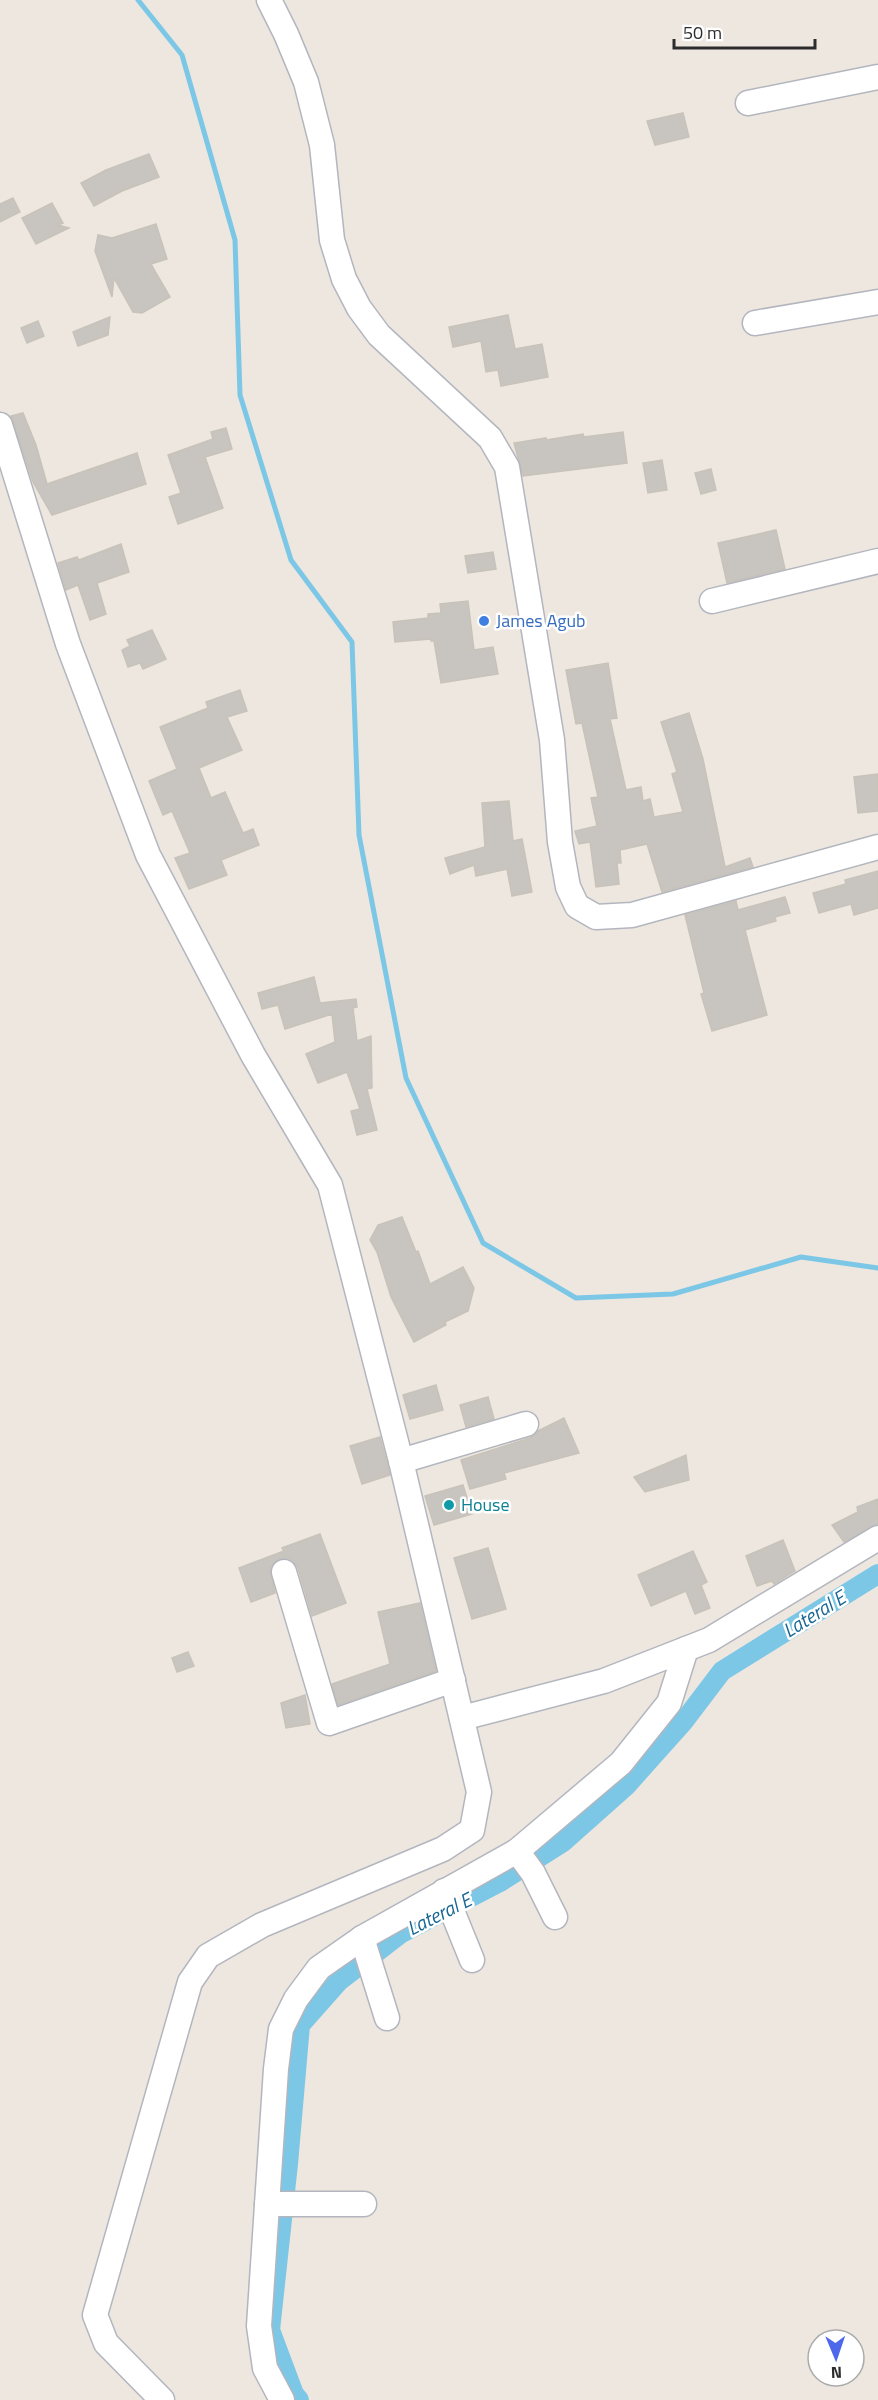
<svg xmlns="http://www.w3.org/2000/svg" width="878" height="2400" viewBox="0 0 878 2400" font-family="'Titillium Web',sans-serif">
<rect width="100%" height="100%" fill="#ede7e0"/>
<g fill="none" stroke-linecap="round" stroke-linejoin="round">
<path stroke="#7cc7e6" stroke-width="5" d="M 138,0 L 182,55 L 235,240 L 240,395 L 291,560 L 352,642 L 359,835 L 406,1078 L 483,1243 L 576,1298 L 673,1294 L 801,1257 L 878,1268"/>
<path stroke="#7cc7e6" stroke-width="20" d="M 299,2400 L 294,2394 L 270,2330 L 288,2164 L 300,2025 L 339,1981 L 400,1934 L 500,1882 L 563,1842 L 626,1786 L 684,1721 L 722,1671 L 878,1574"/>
</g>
<g fill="#c8c4bf" stroke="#c8c3b9" stroke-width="1.5">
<path d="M 683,113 L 689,137 L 655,145 L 647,121 Z"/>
<path d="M 149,154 L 159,177 L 122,191 L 94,206 L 81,183 L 106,170 Z"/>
<path d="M 13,198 L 20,212 L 0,222 L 0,204 Z"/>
<path d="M 52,203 L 63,223 L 58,225 L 69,228 L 36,244 L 22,218 Z"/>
<path d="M 156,224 L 167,259 L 151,264 L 170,297 L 142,313 L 133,312 L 114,278 L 112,297 L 95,251 L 98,235 L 112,238 Z"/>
<path d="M 508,315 L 515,349 L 542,344 L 548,377 L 501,386 L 498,370 L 486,372 L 481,341 L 453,347 L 449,327 Z"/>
<path d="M 110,317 L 108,335 L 78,346 L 73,332 Z"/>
<path d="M 38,321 L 44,336 L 27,343 L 21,328 Z"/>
<path d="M 23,413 L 36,445 L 47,484 L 137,453 L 146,484 L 52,515 L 33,482 L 11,416 Z"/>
<path d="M 226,428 L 232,449 L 205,457 L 223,508 L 178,524 L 169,497 L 181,493 L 168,455 L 213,439 L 211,432 Z"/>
<path d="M 623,432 L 627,463 L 523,476 L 514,443 L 546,438 L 546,440 L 583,434 L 584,437 Z"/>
<path d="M 662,460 L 667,490 L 648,493 L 643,463 Z"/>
<path d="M 711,469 L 716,490 L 701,494 L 695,473 Z"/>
<path d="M 776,530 L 785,569 L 727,583 L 718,543 Z"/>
<path d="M 121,544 L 129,572 L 97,583 L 106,614 L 90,620 L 78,585 L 66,590 L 58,563 L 77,557 L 79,560 Z"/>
<path d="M 493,552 L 496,569 L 468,573 L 465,556 Z"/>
<path d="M 468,601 L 474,650 L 493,647 L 498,674 L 441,683 L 434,641 L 431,641 L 431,639 L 395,642 L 393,622 L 428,618 L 428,614 L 441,613 L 440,604 Z"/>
<path d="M 152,630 L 166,659 L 143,669 L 140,663 L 128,667 L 122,650 L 130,646 L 127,640 Z"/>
<path d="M 608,663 L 617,718 L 610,719 L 626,790 L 641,787 L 643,801 L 650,799 L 654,817 L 683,812 L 672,774 L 677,772 L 661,722 L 689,713 L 703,759 L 725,867 L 750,858 L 753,867 L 662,892 L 647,844 L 620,850 L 621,863 L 617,863 L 619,884 L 596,887 L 590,842 L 579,844 L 575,831 L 597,826 L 591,798 L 598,797 L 582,723 L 576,724 L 566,670 Z"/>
<path d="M 240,690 L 247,711 L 227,717 L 242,750 L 199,768 L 211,798 L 225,792 L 243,833 L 253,829 L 259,845 L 221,860 L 227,875 L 189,889 L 175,858 L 190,853 L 172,811 L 163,815 L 149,781 L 177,769 L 160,727 L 208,708 L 206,702 Z"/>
<path d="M 878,774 L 878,811 L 858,813 L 854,777 Z"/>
<path d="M 509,801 L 513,841 L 522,839 L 532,892 L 512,896 L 507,869 L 476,876 L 474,865 L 450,874 L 445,858 L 485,847 L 482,803 Z"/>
<path d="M 878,871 L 878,908 L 854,915 L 851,904 L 819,913 L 813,893 L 846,884 L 845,880 Z"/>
<path d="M 785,897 L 790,913 L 775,917 L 776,921 L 745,930 L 767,1015 L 712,1031 L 701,994 L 704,993 L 685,915 L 736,901 L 738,910 Z"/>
<path d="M 314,977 L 320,1003 L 356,999 L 357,1007 L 353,1008 L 357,1041 L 371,1036 L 372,1088 L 367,1089 L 377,1130 L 357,1135 L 351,1111 L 360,1109 L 347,1072 L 318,1083 L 306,1054 L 335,1042 L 332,1014 L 285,1029 L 278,1005 L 262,1009 L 258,993 Z"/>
<path d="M 402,1217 L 416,1252 L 418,1251 L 430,1284 L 463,1267 L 474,1288 L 468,1311 L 445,1322 L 446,1325 L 414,1342 L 391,1297 L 377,1252 L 370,1240 L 378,1225 Z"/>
<path d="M 436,1385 L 443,1410 L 410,1419 L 403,1395 Z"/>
<path d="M 488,1397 L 494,1419 L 466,1427 L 460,1405 Z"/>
<path d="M 564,1418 L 579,1453 L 504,1473 L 506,1479 L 470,1489 L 461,1460 L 530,1438 L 538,1431 Z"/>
<path d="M 380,1437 L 390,1475 L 362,1484 L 350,1446 Z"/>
<path d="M 686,1455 L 689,1480 L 645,1492 L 634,1477 Z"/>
<path d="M 463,1485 L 472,1514 L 434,1525 L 425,1496 Z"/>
<path d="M 878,1499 L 878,1524 L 844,1542 L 832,1525 L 858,1512 L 857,1507 Z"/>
<path d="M 320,1534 L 346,1603 L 312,1616 L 298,1568 L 293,1561 L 287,1558 L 279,1559 L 270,1568 L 275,1593 L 251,1602 L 239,1568 L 284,1551 L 282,1548 Z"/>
<path d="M 783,1540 L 795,1571 L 774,1584 L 772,1581 L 757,1586 L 746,1556 Z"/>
<path d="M 488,1548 L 506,1609 L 472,1619 L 454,1558 Z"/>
<path d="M 693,1551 L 707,1582 L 701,1585 L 710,1608 L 695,1614 L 686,1591 L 651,1606 L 638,1575 Z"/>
<path d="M 420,1603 L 436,1671 L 338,1705 L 332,1684 L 390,1664 L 378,1612 Z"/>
<path d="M 188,1652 L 194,1666 L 177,1672 L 172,1658 Z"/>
<path d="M 305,1695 L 310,1724 L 286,1728 L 281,1703 Z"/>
</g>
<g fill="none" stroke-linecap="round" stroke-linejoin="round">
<defs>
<g id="minor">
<path d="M 269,0 L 286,34 L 306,82 L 322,145 L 332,240 L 344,279 L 359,308 L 379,335 L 490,438 L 507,467 L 552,740 L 560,842 L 568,887 L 577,906 L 596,917 L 632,915 L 878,847"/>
<path d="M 748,103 L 878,77"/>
<path d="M 755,323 L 878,302"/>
<path d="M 0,425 L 68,644 L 148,855 L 253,1055 L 330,1185 L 401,1461 L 479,1792 L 472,1830 L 443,1849 L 262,1925 L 208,1956 L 190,1982 L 95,2315 L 106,2343 L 162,2400"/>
<path d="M 712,601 L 878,561"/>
<path d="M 401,1461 L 526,1424"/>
<path d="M 284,1572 L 329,1723 L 453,1680"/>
<path d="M 462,1718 L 604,1681 L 709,1640 L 878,1538"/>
<path d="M 517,1851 L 533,1873 L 555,1917"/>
<path d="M 444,1891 L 472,1960"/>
<path d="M 362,1938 L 387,2018"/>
<path d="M 267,2204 L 364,2204"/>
<path d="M 282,2400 L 265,2368 L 259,2326 L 276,2069 L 281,2029 L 296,1999 L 319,1968 L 362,1938 L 517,1851 L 621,1763 L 669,1703 L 686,1649"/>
</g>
</defs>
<use href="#minor" stroke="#b3b6be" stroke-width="27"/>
<use href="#minor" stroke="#fff" stroke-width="24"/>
</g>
<circle fill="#3f7fe0" stroke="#fff" stroke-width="2" cx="484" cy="621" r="6"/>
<circle fill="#0f9aa8" stroke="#fff" stroke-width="2" cx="449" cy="1505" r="6"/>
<g text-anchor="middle" stroke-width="5" stroke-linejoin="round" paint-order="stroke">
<g font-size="18" fill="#366cbe" stroke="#fff" text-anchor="start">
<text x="496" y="627">James Agub</text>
</g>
<g font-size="18" fill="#0d838f" stroke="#fff" text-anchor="start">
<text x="461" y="1511">House</text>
</g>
<g font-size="20" font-style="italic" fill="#196794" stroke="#fff">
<text transform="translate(814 1614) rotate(-32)" y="7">Lateral E</text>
<text transform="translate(439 1914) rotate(-27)" y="7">Lateral E</text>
</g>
</g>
<g transform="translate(836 2358) rotate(178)"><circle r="28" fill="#ffffff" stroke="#ababab" stroke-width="1.5"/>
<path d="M0-4.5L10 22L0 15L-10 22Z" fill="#4e68ec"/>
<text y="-9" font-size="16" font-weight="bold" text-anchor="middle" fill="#2c2c2c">N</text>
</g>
<path d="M674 39v9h141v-9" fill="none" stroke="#2c2c2c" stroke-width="3"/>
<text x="683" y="39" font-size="18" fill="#2c2c2c" stroke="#ffffff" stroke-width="4.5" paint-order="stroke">50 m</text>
</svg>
